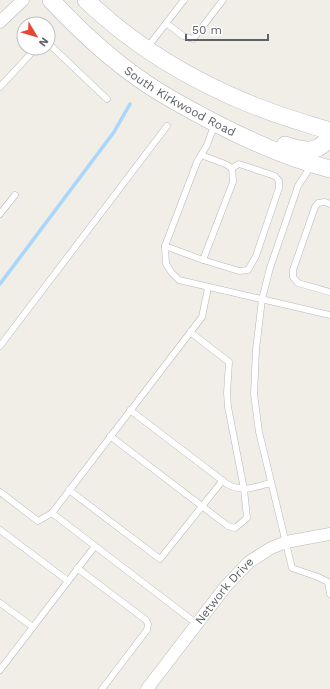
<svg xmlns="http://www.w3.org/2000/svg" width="330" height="689" viewBox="0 0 330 689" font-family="'Work Sans',sans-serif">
<rect width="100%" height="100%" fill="#f0eee6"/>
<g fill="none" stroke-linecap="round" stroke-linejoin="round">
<path stroke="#a8d6fe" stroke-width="3.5" d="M 0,284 L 114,132 L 130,104"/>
<defs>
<g id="lane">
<path d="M 166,23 L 183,36 L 193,39 L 223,0"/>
<path d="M 48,43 L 107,99"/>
<path d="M 147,48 L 184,0"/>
<path d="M 0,87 L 36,48"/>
<path d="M 215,123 L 207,145 L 197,162 L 165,246 L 166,264 L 172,273 L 179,280 L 330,315"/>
<path d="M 311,166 L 298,186 L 270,268 L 262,299 L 256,350 L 254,394 L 259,432 L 292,568 L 318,577 L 328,582 L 330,594"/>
<path d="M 330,204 L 325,202 L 318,203 L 315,207 L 293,270 L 293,277 L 298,283 L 330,292"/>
<path d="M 0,214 L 15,195"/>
<path d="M 165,246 L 203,260 L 233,182 L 232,168 L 225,164 L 201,155"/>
<path d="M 203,260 L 239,271 L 248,270 L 256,256 L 279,188 L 279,181 L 275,176 L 239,164 L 232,168"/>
<path d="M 0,346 L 167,126"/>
<path d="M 130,410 L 227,484 C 244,493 253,487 271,483"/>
<path d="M 110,436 L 228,526 L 235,528 L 247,518 L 244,489 L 228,407 L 227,393 L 229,362 L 190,332"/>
<path d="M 69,490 L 160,559 L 223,480"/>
<path d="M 0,492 L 38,521 L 52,513"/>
<path d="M 0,530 L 68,581"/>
<path d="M 95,546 L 52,513 L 202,317 L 208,288"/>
<path d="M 77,568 L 146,620 L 148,624 L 147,630 L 102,689"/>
<path d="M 0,603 L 33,627"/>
<path d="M 0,670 L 95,546 L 197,624"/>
</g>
<g id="street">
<path d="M 0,22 L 23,0"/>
<path id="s1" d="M 147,689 L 226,586 L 249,562 L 271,548 L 286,542 L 330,534"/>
</g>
<g id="secondary">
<path id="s2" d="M 51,0 C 79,30 110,59 144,82 C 167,98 191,110 215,123 C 252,142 290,159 330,169"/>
<path d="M 86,0 C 135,47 192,81 255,106 C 279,116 305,123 330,131"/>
<path d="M 285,145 C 304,151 318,155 330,136"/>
</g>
</defs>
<use href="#lane" stroke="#b6b8bc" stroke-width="7"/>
<use href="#street" stroke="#b6b8bc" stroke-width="13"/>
<use href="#secondary" stroke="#b5b8bd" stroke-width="18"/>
<use href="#lane" stroke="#fff" stroke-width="6"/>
<use href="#street" stroke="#fff" stroke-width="12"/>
<use href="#secondary" stroke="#fff" stroke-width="17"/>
</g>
<g text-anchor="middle" stroke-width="4" stroke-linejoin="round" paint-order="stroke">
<g font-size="12" fill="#5e6166" stroke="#fff">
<text dy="4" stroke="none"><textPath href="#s2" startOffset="165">South Kirkwood Road</textPath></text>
<text dy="4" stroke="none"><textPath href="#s1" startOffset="125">Network Drive</textPath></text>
</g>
</g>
<g transform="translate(36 36) rotate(128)"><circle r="19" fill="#ffffff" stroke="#bfc0c2"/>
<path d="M0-3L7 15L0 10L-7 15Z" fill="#e74834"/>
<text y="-6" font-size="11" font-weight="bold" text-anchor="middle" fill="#5e6166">N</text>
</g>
<path d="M186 34v6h82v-6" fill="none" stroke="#5e6166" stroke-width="2"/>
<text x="192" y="34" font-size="12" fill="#5e6166" stroke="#ffffff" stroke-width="3" paint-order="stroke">50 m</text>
</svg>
